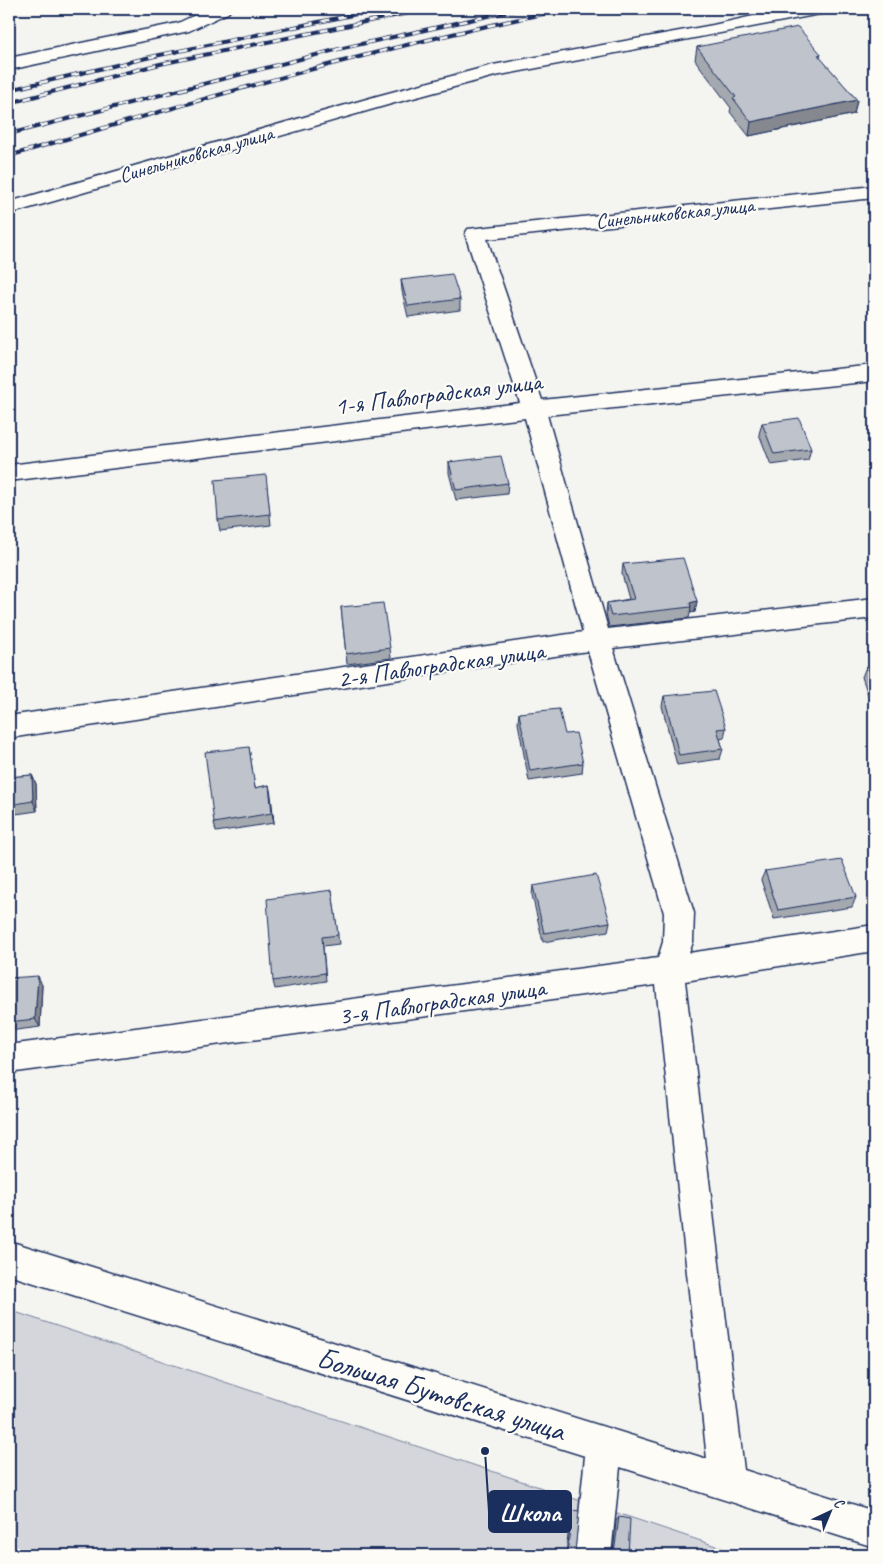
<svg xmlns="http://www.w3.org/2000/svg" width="883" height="1564" viewBox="0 0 883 1564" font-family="Caveat,sans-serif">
<rect width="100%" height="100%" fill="#f4f4f1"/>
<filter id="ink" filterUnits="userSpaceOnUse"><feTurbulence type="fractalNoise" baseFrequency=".02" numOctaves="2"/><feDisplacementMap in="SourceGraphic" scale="10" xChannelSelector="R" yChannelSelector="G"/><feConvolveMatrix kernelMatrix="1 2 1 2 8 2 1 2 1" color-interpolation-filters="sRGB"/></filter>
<g filter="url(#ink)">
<path fill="#d4d6db" stroke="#78829c" d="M 9,1310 L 743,1555 L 9,1555 Z"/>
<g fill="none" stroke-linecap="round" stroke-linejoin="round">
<defs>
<g id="minor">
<path d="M 208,9 L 231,9 L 228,13 L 189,31 L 9,70 L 9,58 L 178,23 Z"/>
<path d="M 785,9 L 828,9 L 825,13 L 495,76 L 391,104 L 9,214 L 9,202 L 377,96 L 493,65 L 713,25 Z"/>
<path d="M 874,186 L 874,198 L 487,239 L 542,400 L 874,365 L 874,381 L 547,415 L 608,629 L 874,598 L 874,618 L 613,648 L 694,913 L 693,942 L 689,953 L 874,925 L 874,951 L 685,981 L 744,1470 L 874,1511 L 874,1547 L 620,1467 L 611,1555 L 575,1555 L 585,1456 L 9,1275 L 9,1241 L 707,1459 L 656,985 L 9,1073 L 9,1045 L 658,958 L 663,942 L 664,913 L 588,651 L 9,738 L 9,716 L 583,632 L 525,418 L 9,481 L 9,465 L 520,403 L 465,234 L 468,229 Z"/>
</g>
</defs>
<use href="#minor" stroke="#1b2f5e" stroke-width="3"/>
<use href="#minor" fill="#fdfcf7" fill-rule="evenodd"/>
<defs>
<g id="rail">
<path d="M 9,90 L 155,56 L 381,9"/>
<path d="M 9,103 L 160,64 L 428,9"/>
<path d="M 9,134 L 343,48 L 520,9"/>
<path d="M 9,156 C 194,101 378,47 567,9"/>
</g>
</defs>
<use href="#rail" stroke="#1b2f5e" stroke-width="4"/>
<use href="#rail" stroke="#fdfcf7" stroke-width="2.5" stroke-dasharray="8" stroke-linecap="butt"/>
</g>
<g fill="#a4a8af" stroke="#1b2f5e">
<path d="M 697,47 L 821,54 L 820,58 L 857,100 L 854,114 L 749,136 L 730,112 L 731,108 L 695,60 Z"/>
<path d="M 401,280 L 460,299 L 460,310 L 408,317 L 402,291 Z"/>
<path d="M 762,423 L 811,449 L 808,460 L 771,465 L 759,434 Z"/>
<path d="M 449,462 L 508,483 L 507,494 L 456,500 L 449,473 Z"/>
<path d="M 267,486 L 271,525 L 220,531 L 218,520 Z"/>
<path d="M 623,564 L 697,601 L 695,612 L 690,613 L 689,618 L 609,627 L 606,613 L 607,603 L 629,599 L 622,574 Z"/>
<path d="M 341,607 L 390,648 L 391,658 L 347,664 Z"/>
<path d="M 874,666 L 874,712 L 862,677 L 866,667 Z"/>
<path d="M 664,696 L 726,728 L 724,738 L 720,739 L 723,749 L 720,759 L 677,765 L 662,706 Z"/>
<path d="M 519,713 L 565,734 L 583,763 L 582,773 L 529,781 L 518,723 Z"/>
<path d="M 249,747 L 255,788 L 269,785 L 274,823 L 216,832 L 214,823 Z"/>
<path d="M 32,775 L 36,784 L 37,811 L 9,815 L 9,777 Z"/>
<path d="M 765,871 L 856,897 L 852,907 L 774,919 L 761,880 Z"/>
<path d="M 533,886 L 610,922 L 608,931 L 543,942 L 532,895 Z"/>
<path d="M 332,890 L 339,944 L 323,946 L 326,981 L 275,989 L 273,981 Z"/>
<path d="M 9,978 L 42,985 L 40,1027 L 9,1031 Z"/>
<path d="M 874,1043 L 874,1076 L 868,1052 L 872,1044 Z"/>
<path d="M 572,1510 L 575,1552 L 577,1554 L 613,1553 L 616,1521 L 619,1517 L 628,1555 L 566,1555 L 570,1513 Z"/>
</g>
<g fill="#86888f" stroke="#1b2f5e">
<path d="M 857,100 L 854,114 L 749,136 L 751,122 Z"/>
<path d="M 697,601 L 695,612 L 690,613 L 691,607 L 690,603 Z"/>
<path d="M 9,640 L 12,649 L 9,688 Z"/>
<path d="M 32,775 L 36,784 L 37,811 L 33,801 Z"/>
<path d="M 269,785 L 271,795 L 274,823 L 272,813 Z"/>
<path d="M 38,976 L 42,985 L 40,1027 L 35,1019 Z"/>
</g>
<g fill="#bfc3cc" stroke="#1b2f5e">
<path d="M 798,27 L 821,54 L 818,55 L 857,100 L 751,122 L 733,98 L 736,97 L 697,47 Z"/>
<path d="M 452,274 L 460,299 L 408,306 L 401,280 Z"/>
<path d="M 799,418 L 811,449 L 774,454 L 762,423 Z"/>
<path d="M 501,456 L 508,483 L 456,490 L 449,462 Z"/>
<path d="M 266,475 L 270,514 L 218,520 L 215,480 Z"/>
<path d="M 683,558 L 697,601 L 690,603 L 691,607 L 611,616 L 607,603 L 634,599 L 623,564 Z"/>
<path d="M 383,603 L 390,648 L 346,654 L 341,607 Z"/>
<path d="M 874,666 L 874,690 L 866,667 Z"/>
<path d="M 714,691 L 726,728 L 717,729 L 723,749 L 679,755 L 664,696 Z"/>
<path d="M 559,709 L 565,734 L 576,733 L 583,763 L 530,771 L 519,713 Z"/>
<path d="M 249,747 L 255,788 L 269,785 L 272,813 L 214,823 L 205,752 Z"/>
<path d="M 32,775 L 33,801 L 9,805 L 9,777 Z"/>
<path d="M 842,860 L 856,897 L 778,910 L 765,871 Z"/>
<path d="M 596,875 L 610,922 L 544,933 L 533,886 Z"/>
<path d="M 332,890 L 338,935 L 322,937 L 325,973 L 273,981 L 267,899 Z"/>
<path d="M 38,976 L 35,1019 L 9,1022 L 9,978 Z"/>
<path d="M 572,1510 L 579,1511 L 575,1552 L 577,1554 L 614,1553 L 619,1517 L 630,1519 L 628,1555 L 567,1555 Z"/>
</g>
</g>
<g text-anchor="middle" stroke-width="4.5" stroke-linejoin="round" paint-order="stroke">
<g font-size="21" fill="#1b2f5e" stroke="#fdfcf7">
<text transform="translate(196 154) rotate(-16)" y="7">Синельниковская улица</text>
<text transform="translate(675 213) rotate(-6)" y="7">Синельниковская улица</text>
</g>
<g font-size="25" fill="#1b2f5e" stroke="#fdfcf7">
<text transform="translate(438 393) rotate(-7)" y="9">1-я Павлоградская улица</text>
<text transform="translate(441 664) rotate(-8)" y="9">2-я Павлоградская улица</text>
<text transform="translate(442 1001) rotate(-8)" y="9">3-я Павлоградская улица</text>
</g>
<g font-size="30" fill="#1b2f5e" stroke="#fdfcf7">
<text transform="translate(441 1394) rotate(17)" y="10">Большая Бутовская улица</text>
</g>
</g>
<path fill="none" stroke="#1b2f5e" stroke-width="2" d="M485 1451L489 1512"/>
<circle fill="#1b2f5e" stroke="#fdfcf7" stroke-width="2" cx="485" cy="1451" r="5"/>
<rect fill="#1b2f5e" stroke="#1b2f5e" stroke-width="2" x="489" y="1491" width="82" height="41" rx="5"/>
<g font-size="26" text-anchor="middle" font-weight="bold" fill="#fff">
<text x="530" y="1521">Школа</text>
</g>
<rect width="883" height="1564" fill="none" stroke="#fdfcf7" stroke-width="30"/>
<rect x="15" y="15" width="853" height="1534" fill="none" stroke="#1b2f5e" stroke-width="2" filter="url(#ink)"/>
<g transform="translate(830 1512) rotate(44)" stroke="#fdfcf7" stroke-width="4" paint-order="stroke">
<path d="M0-4L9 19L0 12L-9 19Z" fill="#1b2f5e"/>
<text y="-8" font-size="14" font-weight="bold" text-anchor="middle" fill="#1b2f5e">С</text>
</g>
</svg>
